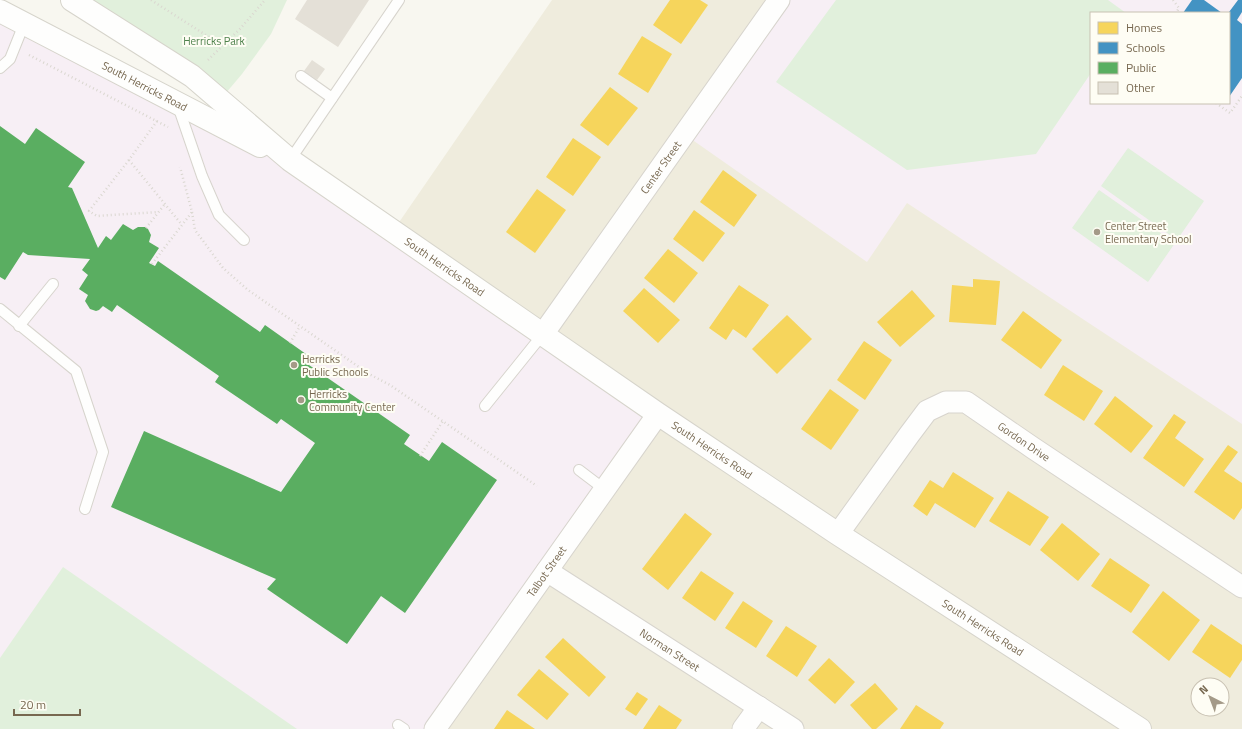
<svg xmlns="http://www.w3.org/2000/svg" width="1242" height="729" viewBox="0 0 1242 729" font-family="'Titillium Web',sans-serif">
<rect width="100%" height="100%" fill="#f8f7f0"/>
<path fill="#efecdd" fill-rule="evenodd" d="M 552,0 L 1242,0 L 1242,729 L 435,729 L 393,231 ZM 1091,13 L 1229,13 L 1229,103 L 1091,103 ZM 1198,685 L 1222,685 L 1222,709 L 1198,709 Z"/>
<g fill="#f7eff5" fill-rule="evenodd">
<path d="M 779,0 L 1242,0 L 1242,424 L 907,203 L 867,262 L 684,134 ZM 1091,13 L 1229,13 L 1229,103 L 1091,103 Z"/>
<path d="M 0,11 L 290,161 L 658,414 L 435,729 L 0,729 Z"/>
</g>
<g fill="#e1f0dc">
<path d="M 72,0 L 287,0 L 271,34 L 242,74 L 220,100 Z"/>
<path d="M 836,0 L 1108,0 L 1126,13 L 1091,13 L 1091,73 L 1036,154 L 907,170 L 776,82 Z"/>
<path d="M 1128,148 L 1204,201 L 1177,240 L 1101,186 Z"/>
<path d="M 1099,190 L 1175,243 L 1148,282 L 1072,228 Z"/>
<path d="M 63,567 L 297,729 L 0,729 L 0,658 Z"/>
</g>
<g fill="#f6d55c">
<path d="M 670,0 L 700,0 L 708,5 L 681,44 L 653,25 Z"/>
<path d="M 642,36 L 672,54 L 648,93 L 618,74 Z"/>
<path d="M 610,87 L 638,108 L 608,146 L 580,125 Z"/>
<path d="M 573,138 L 601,157 L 573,196 L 546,177 Z"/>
<path d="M 723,170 L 757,195 L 734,227 L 700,202 Z"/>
<path d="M 537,189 L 566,210 L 535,253 L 506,232 Z"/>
<path d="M 694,210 L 725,233 L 703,262 L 673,239 Z"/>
<path d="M 668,249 L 698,273 L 674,303 L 644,278 Z"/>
<path d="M 973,279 L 1000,281 L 996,325 L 949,322 L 952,285 L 973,287 Z"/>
<path d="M 739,285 L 769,305 L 746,338 L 733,329 L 726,340 L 709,328 Z"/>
<path d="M 644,288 L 680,320 L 658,343 L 623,311 Z"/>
<path d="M 912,290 L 935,316 L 900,347 L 877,322 Z"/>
<path d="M 1023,311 L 1062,340 L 1041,369 L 1001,340 Z"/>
<path d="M 787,315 L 812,339 L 777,374 L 752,349 Z"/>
<path d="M 864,341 L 892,360 L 865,400 L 837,380 Z"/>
<path d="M 1063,365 L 1103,391 L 1084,421 L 1044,395 Z"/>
<path d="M 830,389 L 859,410 L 831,450 L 801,429 Z"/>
<path d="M 1115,396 L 1153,426 L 1131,453 L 1094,424 Z"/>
<path d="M 1174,414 L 1186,422 L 1175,438 L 1204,459 L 1184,487 L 1143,458 Z"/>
<path d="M 1228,445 L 1238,452 L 1224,471 L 1242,483 L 1242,508 L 1234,520 L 1194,492 Z"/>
<path d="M 953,472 L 994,498 L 975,528 L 935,503 L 927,516 L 913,506 L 930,480 L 943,488 Z"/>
<path d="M 1008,491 L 1049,517 L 1030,546 L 989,521 Z"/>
<path d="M 685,513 L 712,534 L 668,590 L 642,569 Z"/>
<path d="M 1062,523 L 1100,554 L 1078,581 L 1040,550 Z"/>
<path d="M 1110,558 L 1150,585 L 1131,613 L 1091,586 Z"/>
<path d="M 701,571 L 734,593 L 715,621 L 682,598 Z"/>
<path d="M 1163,591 L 1200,620 L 1169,661 L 1132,632 Z"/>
<path d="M 743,601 L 773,621 L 756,648 L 725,628 Z"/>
<path d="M 1211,624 L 1242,645 L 1242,660 L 1230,678 L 1192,652 Z"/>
<path d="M 786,626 L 817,646 L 797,677 L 766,656 Z"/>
<path d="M 563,638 L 606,677 L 589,697 L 545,657 Z"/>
<path d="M 829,658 L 855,682 L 835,704 L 808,680 Z"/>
<path d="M 539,669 L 569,694 L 547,720 L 517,695 Z"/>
<path d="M 875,683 L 898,709 L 876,729 L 872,729 L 850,705 Z"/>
<path d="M 637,692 L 648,699 L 636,716 L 625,709 Z"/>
<path d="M 659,705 L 682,720 L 676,729 L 643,729 Z"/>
<path d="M 916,705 L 944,723 L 940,729 L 900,729 Z"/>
<path d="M 507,710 L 535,729 L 494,729 Z"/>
</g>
<g fill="#4393c3">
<path d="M 1192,0 L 1204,0 L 1222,13 L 1183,13 Z"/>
<path d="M 1238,0 L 1242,0 L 1242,12 L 1237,20 L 1242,24 L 1242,78 L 1229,97 L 1229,12 Z"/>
</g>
<path fill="#5aae61" d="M 0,126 L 25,144 L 36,128 L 85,162 L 68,187 L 72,188 L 98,248 L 106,236 L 111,240 L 123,224 L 133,230 L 138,227 L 145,227 L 148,229 L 151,235 L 149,242 L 159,248 L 149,263 L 155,266 L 158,261 L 260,332 L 265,325 L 313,359 L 309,365 L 410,435 L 404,444 L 429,461 L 442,442 L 497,480 L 405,613 L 381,596 L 347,644 L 267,589 L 276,579 L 111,507 L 144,431 L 281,492 L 315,443 L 281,419 L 277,424 L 215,382 L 219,376 L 117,305 L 112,312 L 103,306 L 99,310 L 96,311 L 90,309 L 85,301 L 88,295 L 79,289 L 88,275 L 82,270 L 90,259 L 28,255 L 23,252 L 5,280 L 0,277 Z"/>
<g fill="#e4e0d7">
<path d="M 307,0 L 369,0 L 338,47 L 295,19 Z"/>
<path d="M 312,60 L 325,69 L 317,80 L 304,71 Z"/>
</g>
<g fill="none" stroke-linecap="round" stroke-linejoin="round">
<defs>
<g id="lane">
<path d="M 0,68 L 10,59 L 24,24"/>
<path d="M 301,76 L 332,98"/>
<path d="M 178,106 L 202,176 L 219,215 L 244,240"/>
<path d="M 290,160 L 399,0"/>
<path d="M 0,309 L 76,371 L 103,452 L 85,509"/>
<path d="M 19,326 L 53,284"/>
<path d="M 485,406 L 543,334"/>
<path d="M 579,470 L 604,489"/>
<path d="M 398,725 L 404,729"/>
</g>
<g id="street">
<path id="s1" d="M 543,334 L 779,0"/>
<path id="s2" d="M 838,534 L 909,435 L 927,411 L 946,402 L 966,402 L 1033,448 L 1242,587"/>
<path id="s3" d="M 547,571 L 793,729"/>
<path id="s4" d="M 435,729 L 658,414"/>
<path d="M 743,729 L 759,707"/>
</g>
<g id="secondary">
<path id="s5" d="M 72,0 L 192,76 L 290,160 L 658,414 L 838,534 L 1140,729"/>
<path id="s6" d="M 0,11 L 260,146"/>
</g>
</defs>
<use href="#lane" stroke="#d7d4cd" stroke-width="12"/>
<use href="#street" stroke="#d7d4cd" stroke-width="23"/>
<use href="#secondary" stroke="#d6d4cb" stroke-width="24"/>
<g stroke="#dad7d0" stroke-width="2.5" stroke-dasharray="1 3" stroke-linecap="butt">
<path d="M 151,0 L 223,46"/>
<path d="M 1173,0 L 1179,8 L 1176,13"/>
<path d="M 29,55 L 168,127"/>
<path d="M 208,60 L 239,30 L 265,0"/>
<path d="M 1216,103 L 1230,113 L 1242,96"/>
<path d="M 157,121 L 129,160 L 182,225"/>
<path d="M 129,160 L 89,211 L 97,216 L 158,212"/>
<path d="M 192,212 L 195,230 L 223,268 L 248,290 L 369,374 L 390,385 L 537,486"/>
<path d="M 146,228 L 165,204"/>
<path d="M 152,264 L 192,212 L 180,167"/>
<path d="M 290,343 L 300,326"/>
<path d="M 420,456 L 443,421"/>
</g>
<use href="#lane" stroke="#fefefd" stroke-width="10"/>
<use href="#street" stroke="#fefefd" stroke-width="21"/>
<use href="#secondary" stroke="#fefefd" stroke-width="22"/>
</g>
<g fill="#a49a88" stroke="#fefdf4" stroke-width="1.5">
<circle cx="1097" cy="232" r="4"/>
<circle cx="294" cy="365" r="4"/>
<circle cx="301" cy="400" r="4"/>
</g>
<g text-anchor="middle" stroke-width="4" stroke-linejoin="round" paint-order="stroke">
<g font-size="11" fill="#4d814b" stroke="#fefdf4">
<text x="214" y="45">Herricks Park</text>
</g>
<g font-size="11" fill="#776850" stroke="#fefdf4">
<text dy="4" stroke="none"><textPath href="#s6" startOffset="163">South Herricks Road</textPath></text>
<text dy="4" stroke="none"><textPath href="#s1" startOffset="204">Center Street</textPath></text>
<text dy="4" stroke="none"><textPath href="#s5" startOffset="459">South Herricks Road</textPath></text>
<text dy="4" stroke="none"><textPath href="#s2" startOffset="263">Gordon Drive</textPath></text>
<text dy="4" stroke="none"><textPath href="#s5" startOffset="783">South Herricks Road</textPath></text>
<text dy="4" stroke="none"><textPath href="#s4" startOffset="193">Talbot Street</textPath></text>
<text dy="4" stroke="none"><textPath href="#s5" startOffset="1107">South Herricks Road</textPath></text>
<text dy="4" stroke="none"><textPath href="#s3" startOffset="146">Norman Street</textPath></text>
</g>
<g font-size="11" fill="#776850" stroke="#fefdf4" text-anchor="start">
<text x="1105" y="230">Center Street<tspan x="1105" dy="13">Elementary School</tspan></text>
<text x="302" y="363">Herricks<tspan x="302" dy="13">Public Schools</tspan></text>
<text x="309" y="398">Herricks<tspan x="309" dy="13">Community Center</tspan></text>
</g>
</g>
<rect x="1090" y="12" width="140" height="92" fill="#fefdf4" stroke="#c8c1b2"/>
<rect x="1098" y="22" width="20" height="12" fill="#f6d55c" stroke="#c8c1b2"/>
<text x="1126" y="32" font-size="12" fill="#776850">Homes</text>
<rect x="1098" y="42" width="20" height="12" fill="#4393c3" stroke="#c8c1b2"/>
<text x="1126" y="52" font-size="12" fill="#776850">Schools</text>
<rect x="1098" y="62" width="20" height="12" fill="#5aae61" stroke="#c8c1b2"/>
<text x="1126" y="72" font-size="12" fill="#776850">Public</text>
<rect x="1098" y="82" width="20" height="12" fill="#e4e0d7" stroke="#c8c1b2"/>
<text x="1126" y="92" font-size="12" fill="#776850">Other</text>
<g transform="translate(1210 697) rotate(318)"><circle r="19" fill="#fefdf4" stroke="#c8c1b2"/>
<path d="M0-3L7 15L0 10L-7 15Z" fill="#a49a88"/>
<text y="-6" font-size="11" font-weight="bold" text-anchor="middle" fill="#776850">N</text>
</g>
<path d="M14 709v6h66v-6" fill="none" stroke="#776850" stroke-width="2"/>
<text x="20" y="709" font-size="12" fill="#776850" stroke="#fefdf4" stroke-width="3" paint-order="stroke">20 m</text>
</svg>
